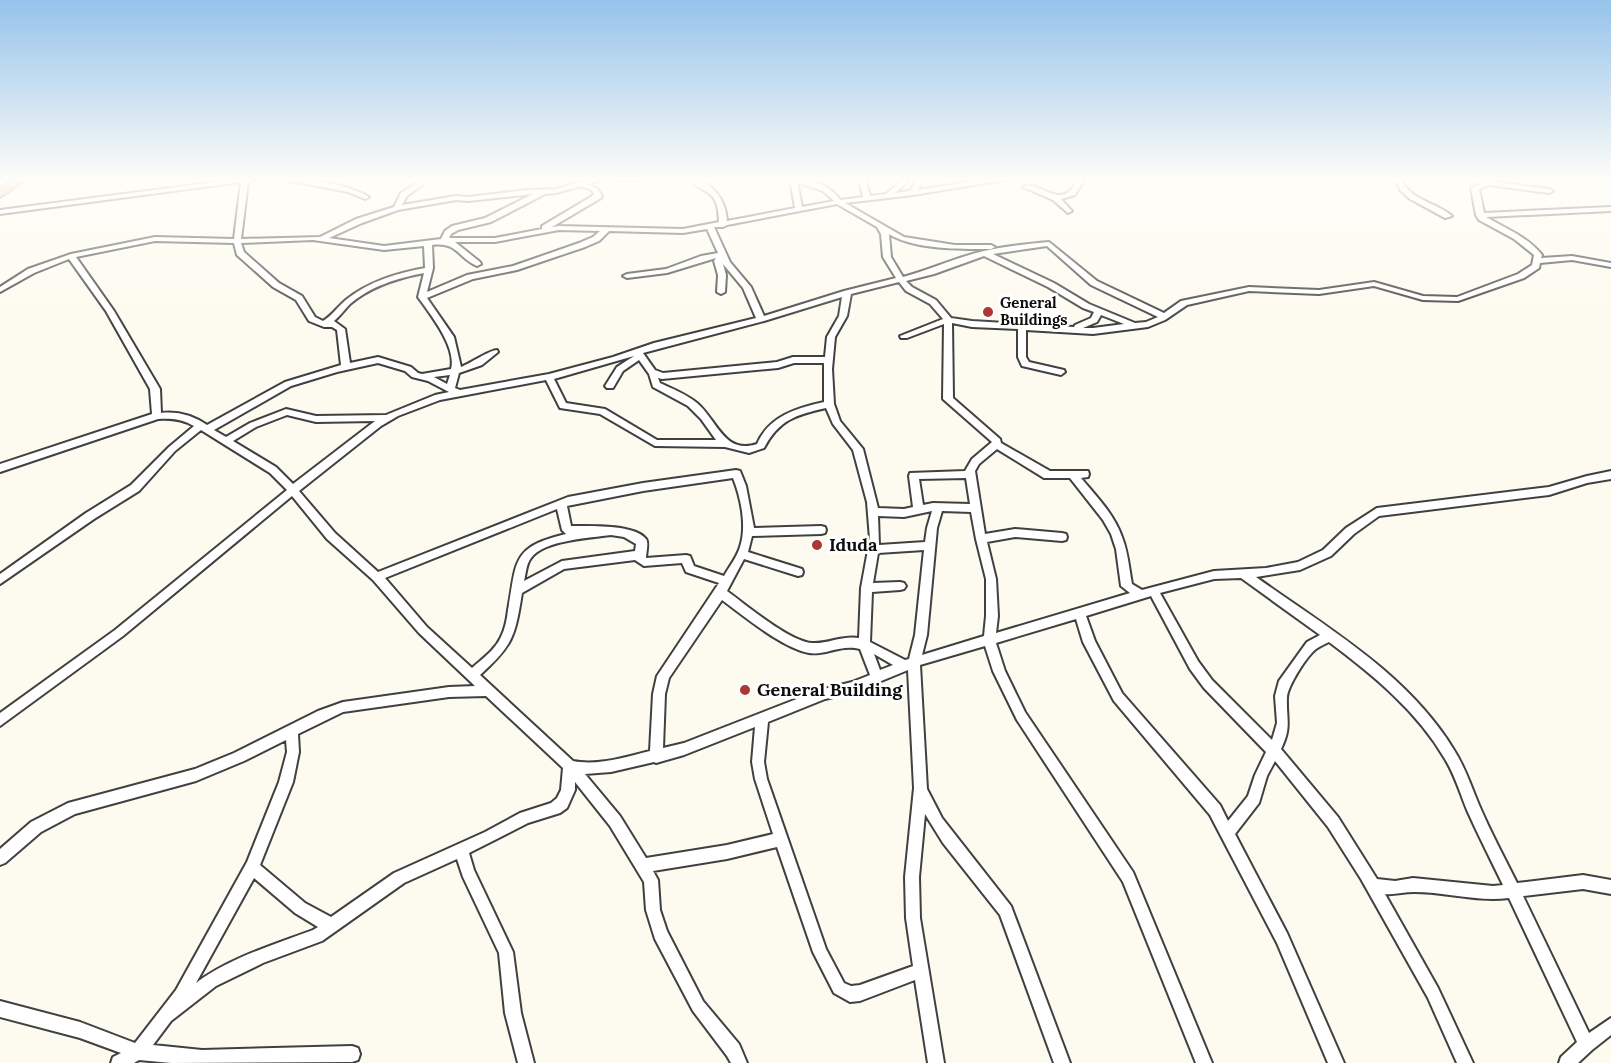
<svg xmlns="http://www.w3.org/2000/svg" width="1611" height="1063" viewBox="0 0 1611 1063" font-family="Lora,serif">
<rect width="100%" height="100%" fill="#fdfbef"/>
<g fill="none" stroke-linecap="round" stroke-linejoin="round">
<defs>
<g id="street">
<path d="M 247,178 L 263,178 L 248,182 L 241,239 L 320,237 L 356,219 L 394,207 L 401,193 L 425,178 L 432,178 L 407,196 L 402,205 L 456,196 L 468,197 L 526,190 L 556,189 L 594,178 L 603,178 L 602,179 L 588,184 L 597,188 L 602,196 L 601,198 L 552,227 L 559,226 L 683,229 L 719,222 C 718,186 704,196 687,178 C 710,178 726,199 727,221 L 795,208 L 790,178 C 808,178 830,184 840,200 L 863,197 L 859,178 L 865,178 L 870,196 L 886,194 L 905,178 L 912,178 L 895,193 L 910,191 L 918,178 L 924,178 L 918,190 L 995,178 L 1008,178 L 1005,180 L 913,195 L 845,203 L 904,237 L 955,245 L 991,245 L 995,247 L 991,249 C 961,249 915,250 889,234 L 891,257 L 903,277 C 930,270 957,257 984,251 C 1005,246 1027,244 1049,242 L 1097,281 L 1164,313 L 1181,301 L 1249,287 L 1319,290 L 1374,282 L 1423,296 L 1457,297 L 1518,274 L 1532,265 L 1534,255 L 1514,239 L 1479,220 L 1476,215 L 1471,188 L 1488,181 L 1549,189 L 1553,191 L 1549,193 L 1489,185 L 1479,189 L 1484,213 L 1611,207 L 1611,211 L 1486,217 C 1505,228 1528,237 1542,255 L 1541,258 L 1572,256 L 1611,263 L 1611,267 L 1572,260 L 1540,263 L 1539,268 L 1524,278 L 1458,301 L 1423,300 L 1374,286 L 1319,294 L 1249,291 L 1187,305 L 1165,320 L 1148,327 L 1093,334 L 1026,330 L 1026,357 L 1029,362 L 1064,370 L 1065,372 L 1061,375 L 1022,366 L 1018,357 L 1018,329 L 972,327 L 952,323 L 953,398 L 1000,439 L 1001,443 L 1050,471 L 1088,471 L 1089,474 L 1088,477 L 1081,478 C 1096,496 1114,514 1122,537 C 1128,552 1129,568 1132,584 L 1142,590 L 1214,571 L 1266,568 L 1298,562 L 1323,550 L 1346,528 L 1377,508 L 1549,487 L 1587,476 L 1611,471 L 1611,479 L 1587,483 L 1549,495 L 1379,516 L 1354,534 L 1331,556 L 1300,570 L 1256,577 C 1326,627 1408,674 1454,750 C 1465,767 1471,786 1479,805 C 1490,831 1504,857 1517,883 L 1583,875 L 1611,880 L 1611,894 L 1583,889 L 1523,896 L 1589,1033 L 1611,1018 L 1611,1035 L 1592,1050 L 1578,1063 L 1559,1063 L 1561,1057 L 1577,1042 L 1509,898 C 1477,902 1446,892 1414,892 C 1404,892 1395,895 1385,894 L 1438,988 L 1473,1063 L 1457,1063 L 1428,998 L 1361,879 L 1328,827 L 1275,761 L 1267,776 L 1259,803 L 1235,834 L 1287,933 L 1344,1063 L 1328,1063 L 1277,943 L 1210,815 L 1114,701 L 1083,642 L 1076,619 L 996,643 L 1005,671 L 1025,712 L 1133,872 L 1212,1063 L 1196,1063 L 1123,882 L 1017,720 L 993,671 L 985,646 L 920,665 L 927,789 L 942,818 L 1011,906 L 1070,1063 L 1054,1063 L 1000,915 L 943,843 L 925,814 L 919,877 L 920,918 L 944,1063 L 928,1063 L 915,980 L 860,1001 L 850,1002 L 834,993 L 813,952 L 777,847 L 727,859 L 653,871 L 658,880 L 660,910 L 667,931 L 703,1001 L 739,1044 L 747,1063 L 731,1063 L 727,1056 L 693,1011 L 655,939 L 646,910 L 644,882 L 610,826 L 575,782 L 575,790 L 567,808 L 560,813 L 528,823 L 469,853 L 474,870 L 513,952 L 521,1013 L 534,1063 L 518,1063 L 505,1013 L 499,953 L 463,877 L 457,859 L 404,883 L 322,941 L 263,963 L 216,986 L 171,1021 L 153,1045 L 202,1050 L 352,1046 L 358,1048 L 360,1054 L 358,1060 L 352,1062 L 171,1063 L 139,1060 L 134,1063 L 111,1063 L 113,1057 L 121,1053 L 80,1038 L 0,1017 L 0,1001 L 80,1022 L 135,1043 L 176,990 L 247,862 L 279,782 L 287,752 L 286,740 L 244,761 L 196,781 L 75,814 L 41,832 L 5,863 L 0,865 L 0,849 L 31,822 L 68,803 L 195,769 L 234,753 L 318,711 L 343,702 L 449,687 L 475,686 L 419,633 L 373,580 L 327,539 L 292,496 L 123,636 L 0,726 L 0,713 L 115,630 L 287,490 L 270,473 L 201,430 L 175,451 L 139,491 L 94,519 L 0,584 L 0,574 L 86,513 L 131,485 L 169,447 L 194,426 C 182,419 171,418 158,419 L 0,472 L 0,464 L 152,414 L 150,389 L 106,311 L 69,259 L 34,273 L 0,292 L 0,287 L 28,269 L 71,254 L 155,237 L 234,239 L 241,182 L 0,214 L 0,210 ZM 797,182 L 823,191 L 834,201 L 802,207 ZM 581,186 L 592,190 L 594,195 L 542,226 L 542,229 L 495,238 L 449,238 L 451,234 L 458,230 L 491,222 L 545,194 L 556,193 ZM 533,194 L 485,218 L 452,226 L 445,231 L 441,239 L 384,246 L 329,238 L 362,223 L 398,210 L 456,200 L 468,201 ZM 837,204 L 877,227 L 881,234 L 883,257 L 896,278 L 844,291 L 764,316 L 751,287 L 730,262 L 714,227 L 723,227 L 727,225 ZM 707,229 L 718,253 L 701,256 L 666,269 L 627,274 L 623,276 L 627,278 L 667,273 L 716,258 L 714,261 L 718,275 L 717,292 L 721,294 L 725,292 L 726,275 L 723,264 L 743,288 L 756,318 L 654,343 L 613,357 L 549,374 L 460,390 L 455,388 L 459,373 L 482,365 L 498,352 L 497,350 C 490,350 471,363 461,367 L 454,337 L 427,298 L 473,279 L 517,270 L 585,247 L 599,241 L 609,231 L 683,233 ZM 559,230 L 600,231 L 593,237 L 579,243 L 513,266 L 467,275 L 427,292 L 433,268 L 432,245 C 458,242 457,257 477,266 L 481,264 L 480,262 L 455,242 L 495,242 ZM 313,240 L 384,250 L 424,246 L 425,268 C 397,273 370,281 347,299 C 339,305 333,315 323,321 L 315,317 L 302,296 L 279,283 L 244,252 L 241,243 ZM 155,241 L 234,243 L 237,255 L 273,287 L 296,300 L 309,321 L 324,327 L 332,327 L 337,330 L 341,365 L 285,382 L 207,425 C 194,416 178,411 161,413 L 160,389 L 114,311 L 76,257 ZM 1047,246 L 1091,285 L 1158,317 L 1146,322 L 1135,323 L 1089,304 L 1054,283 L 993,254 ZM 984,256 L 1048,287 L 1083,308 L 1094,312 L 1091,318 L 1075,325 L 1074,327 L 972,321 L 951,318 L 936,300 L 912,287 L 906,281 L 934,274 ZM 424,273 L 418,297 C 430,314 457,347 451,369 L 422,374 L 418,373 L 411,367 L 378,357 L 350,363 L 345,329 L 334,321 C 340,316 344,310 350,304 C 371,286 398,278 424,273 ZM 899,282 L 906,291 L 930,304 L 943,319 L 900,336 L 901,338 L 907,338 L 944,324 L 943,399 L 992,442 L 972,459 L 965,471 L 910,473 L 909,476 L 913,507 L 904,509 L 878,508 L 863,449 L 840,421 L 834,404 L 832,369 L 835,337 L 847,316 L 851,294 ZM 842,297 L 839,316 L 827,337 L 825,357 L 793,357 L 777,362 L 663,373 L 655,370 L 643,353 L 764,321 ZM 1101,315 L 1124,324 L 1093,328 L 1083,328 L 1097,322 ZM 634,356 L 617,367 L 605,386 L 607,388 L 613,388 L 623,371 L 639,360 L 649,374 L 653,387 L 688,406 L 701,419 L 716,440 L 657,440 L 605,409 L 566,403 L 554,379 ZM 378,363 L 405,371 L 412,377 L 428,381 L 449,392 L 435,395 L 386,415 L 316,416 L 286,409 L 250,423 L 226,437 L 214,430 L 291,386 L 337,372 ZM 794,363 L 824,363 L 824,402 C 797,408 769,416 757,444 C 724,455 717,420 697,403 C 686,394 673,389 660,383 L 658,378 L 662,379 L 778,368 ZM 450,375 L 447,384 L 434,377 ZM 546,380 L 560,408 L 600,414 L 655,446 L 725,447 L 749,453 L 764,448 C 779,420 795,415 826,408 L 833,424 L 853,450 L 867,502 L 870,539 L 861,588 L 859,638 C 842,635 828,644 812,643 C 790,642 745,604 727,591 L 744,559 L 798,576 L 802,575 L 803,572 L 802,569 L 748,552 L 752,536 L 821,534 L 825,533 L 826,530 L 825,527 L 821,526 L 754,528 L 746,486 L 740,471 L 736,470 L 643,483 L 568,497 L 378,572 L 335,533 L 299,491 L 381,426 L 398,416 L 440,400 ZM 287,415 L 316,422 L 375,421 L 293,484 L 276,467 L 233,441 L 256,427 ZM 997,449 L 1044,478 L 1070,478 L 1103,520 L 1111,534 L 1116,549 L 1121,586 L 1130,593 L 996,633 L 998,616 L 996,579 L 987,542 L 1015,537 L 1062,541 L 1066,540 L 1067,537 L 1066,534 L 1062,533 L 1015,529 L 985,534 L 975,471 L 979,464 ZM 733,478 C 741,498 747,526 740,547 C 737,557 729,567 724,576 L 694,566 L 690,556 L 686,555 L 646,558 C 646,553 649,543 646,539 C 635,524 588,526 571,526 L 567,506 L 643,491 ZM 966,478 L 970,504 L 933,503 L 923,505 L 919,479 ZM 557,509 L 562,530 L 566,534 C 511,547 517,561 508,610 C 507,619 505,629 501,637 C 495,650 482,659 472,668 L 427,627 L 385,578 ZM 932,511 L 927,528 L 925,542 L 879,545 L 878,516 L 904,517 ZM 942,511 L 971,512 L 976,539 L 986,579 L 986,616 L 984,636 L 922,655 L 927,635 L 937,528 ZM 611,535 L 624,537 L 636,544 L 635,551 L 562,561 L 524,581 C 526,574 526,564 531,558 C 544,540 590,538 611,535 ZM 924,550 L 915,635 L 909,659 L 905,660 L 870,642 L 872,592 L 900,590 L 904,589 L 906,586 L 904,583 L 900,582 L 873,583 L 878,553 ZM 635,560 L 644,566 L 682,563 L 686,572 L 719,583 L 657,676 L 653,694 L 650,751 C 626,757 598,766 573,761 L 480,675 C 513,645 515,637 522,593 L 564,569 ZM 1241,578 L 1320,635 L 1307,642 L 1279,681 L 1275,696 L 1277,723 L 1272,740 L 1212,680 L 1198,661 L 1160,593 L 1214,579 ZM 1151,596 L 1190,669 L 1204,688 L 1266,752 L 1255,775 L 1248,796 L 1228,821 L 1220,805 L 1122,693 L 1095,641 L 1086,616 ZM 722,600 C 744,616 782,648 809,653 C 825,656 840,644 860,649 L 870,675 L 852,682 L 820,690 L 684,743 L 663,748 L 665,694 L 669,678 ZM 1329,642 C 1373,675 1417,711 1445,759 C 1455,775 1460,793 1467,810 C 1478,835 1491,860 1503,885 L 1493,886 L 1413,878 L 1395,881 L 1377,879 L 1338,817 L 1281,749 C 1292,726 1286,720 1287,697 C 1288,685 1307,656 1316,649 C 1320,646 1325,644 1329,642 ZM 874,654 L 893,665 L 880,670 ZM 908,670 L 914,788 L 905,877 L 906,918 L 913,966 L 860,985 L 851,986 L 844,983 L 826,949 L 767,779 L 764,762 L 768,722 L 825,699 L 857,691 ZM 486,696 L 563,768 L 561,790 L 557,798 L 551,803 L 520,813 L 485,832 L 394,873 L 331,917 L 305,903 L 260,865 L 293,782 L 299,752 L 298,734 L 343,712 L 449,697 ZM 755,727 L 752,762 L 755,779 L 773,834 L 727,845 L 646,858 L 620,816 L 585,774 L 611,772 L 654,762 L 656,763 L 684,755 ZM 254,878 L 295,913 L 318,927 L 313,930 C 273,945 229,958 196,983 Z"/>
<path d="M 283,178 C 302,176 353,186 369,197 L 365,199 L 348,192 L 286,180 Z"/>
<path d="M 611,178 L 646,178 L 643,180 L 614,180 Z"/>
<path d="M 1079,178 L 1085,178 L 1075,195 L 1061,199 L 1072,211 L 1068,213 L 1053,200 L 1023,187 C 1038,180 1054,204 1070,191 C 1073,188 1076,182 1079,178 Z"/>
<path d="M 1388,178 L 1396,178 L 1402,181 C 1412,201 1436,202 1452,216 L 1445,218 L 1410,199 L 1400,190 L 1397,183 Z"/>
</g>
<path id="highway" d="M 15,178 L 29,178 L 0,198 L 0,188 Z"/>
</defs>
<use href="#street" stroke="#404040" stroke-width="4"/>
<use href="#highway" stroke="#1e1e1e" stroke-width="2"/>
<use href="#street" fill="#fff" fill-rule="evenodd"/>
<use href="#highway" fill="#e3a567" fill-rule="evenodd"/>
</g>
<linearGradient id="sky" x2="0" y2="1"><stop stop-color="#95c3eb"/><stop offset="0.55" stop-color="#fefdf8"/><stop offset="1" stop-color="#fefdf8" stop-opacity="0"/></linearGradient>
<rect width="1611" height="326" fill="url(#sky)"/>
<g fill="#ad3636" stroke="#fff" stroke-width="2">
<circle cx="988" cy="312" r="6"/>
<circle cx="817" cy="545" r="6"/>
<circle cx="745" cy="690" r="6"/>
</g>
<g text-anchor="middle" stroke-width="6" stroke-linejoin="round" paint-order="stroke">
<g font-size="15" font-weight="bold" fill="#0d0d0d" stroke="#fff" text-anchor="start">
<text x="1000" y="308">General<tspan x="1000" dy="17">Buildings</tspan></text>
</g>
<g font-size="18" font-weight="bold" fill="#0d0d0d" stroke="#fff" text-anchor="start">
<text x="829" y="551">Iduda</text>
<text x="757" y="696">General Building</text>
</g>
</g>
</svg>
